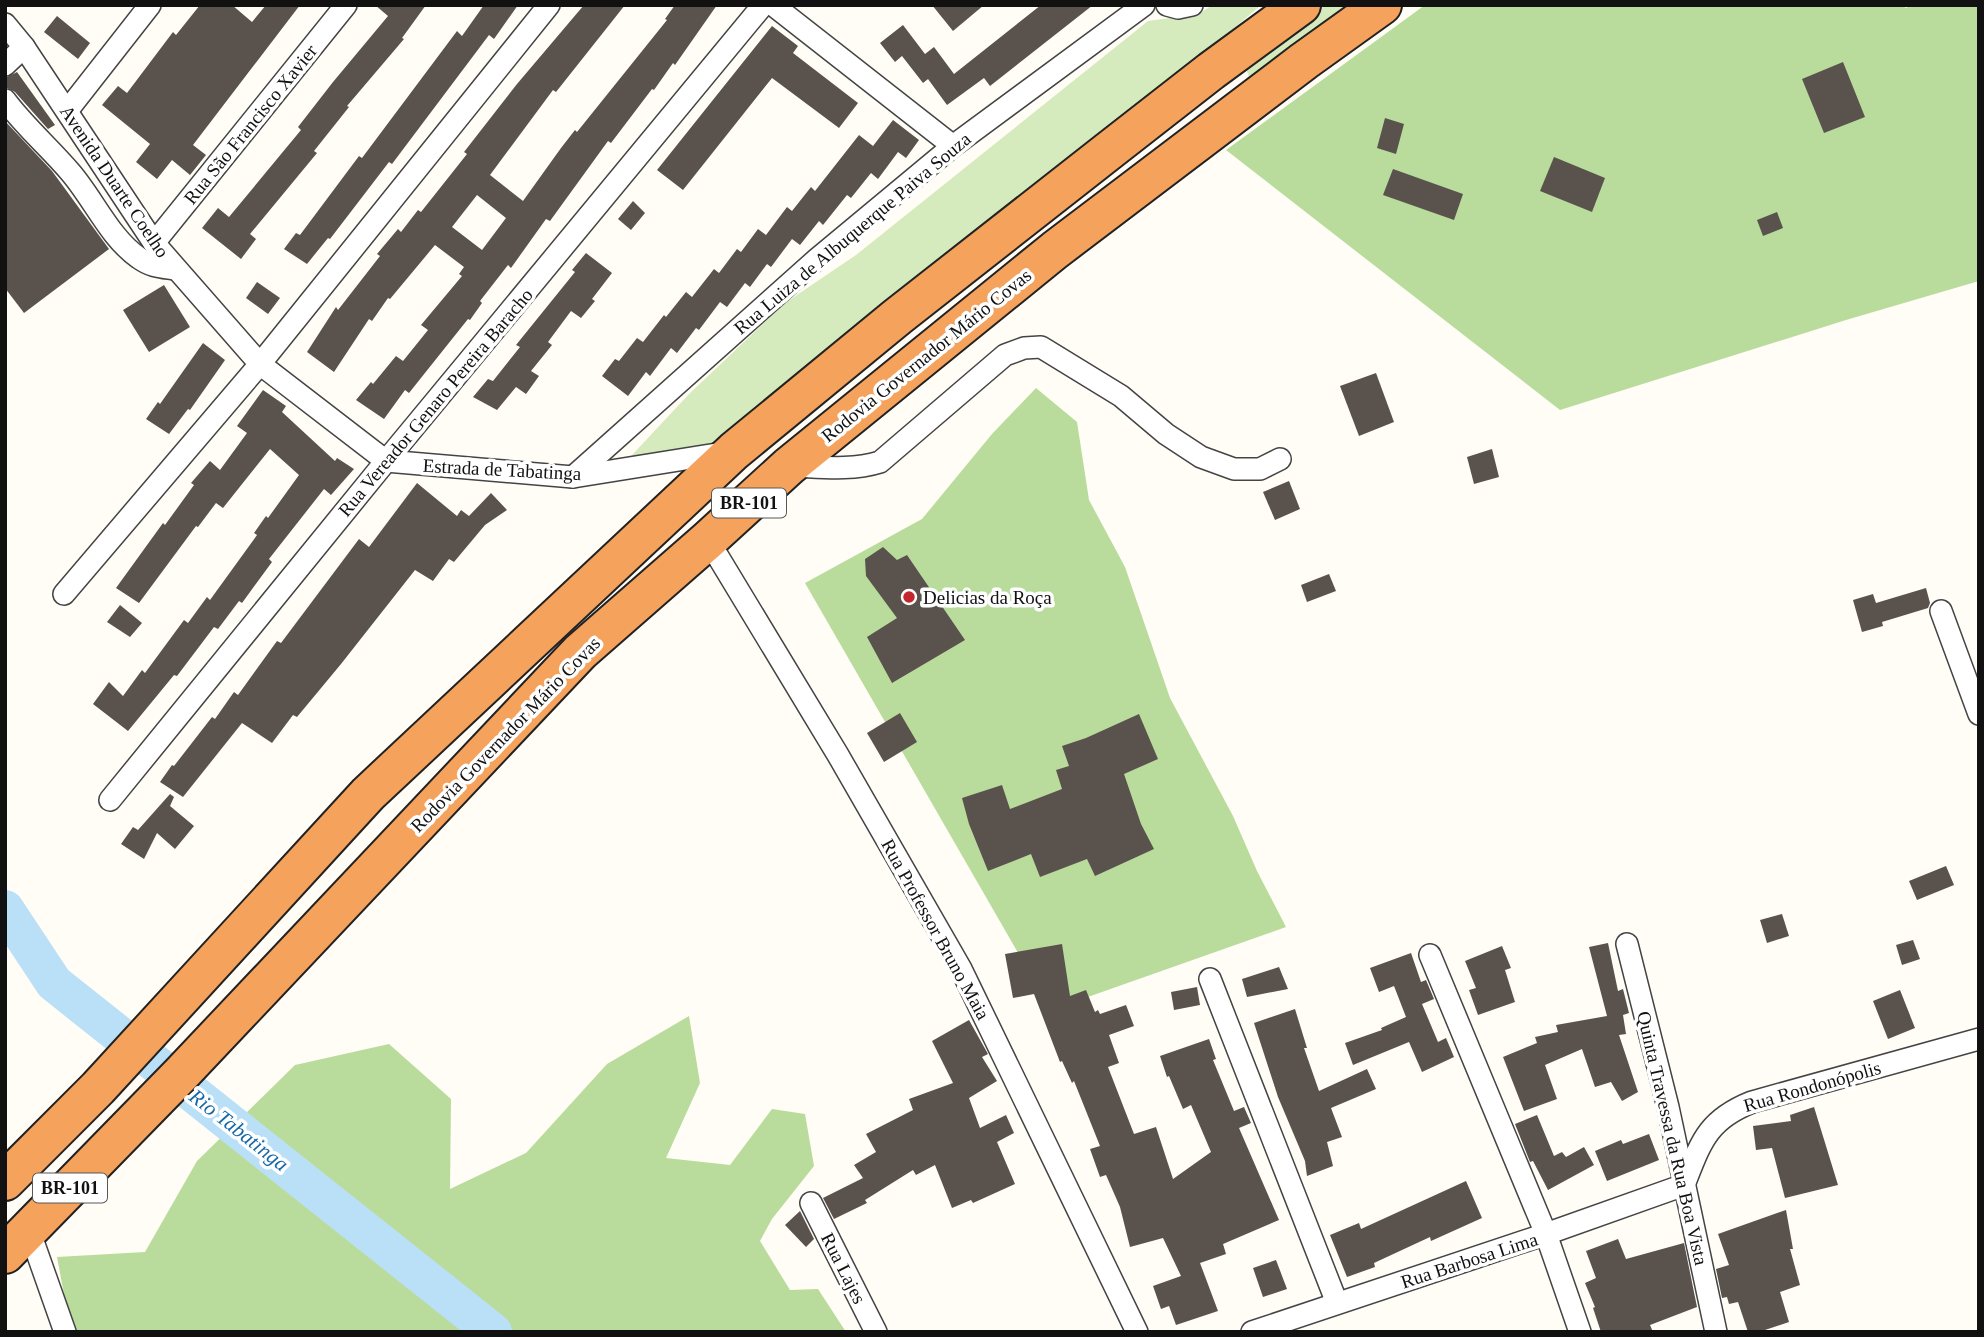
<svg xmlns="http://www.w3.org/2000/svg" width="1984" height="1337" viewBox="0 0 1984 1337" font-family="'Times New Roman',serif">
<rect width="100%" height="100%" fill="#fffdf5"/>
<g fill="#d5ebbd">
<path d="M 1213,5 L 1261,5 L 918,301 L 734,451 L 619,469 L 689,394 L 785,303 L 856,255 L 1148,21 L 1198,14 Z"/>
<path d="M 1287,5 L 1354,5 L 1249,77 L 1235,37 Z"/>
</g>
<g fill="#b9dc9c">
<path d="M 1425,5 L 1905,5 L 1905,8 L 1915,5 L 1979,5 L 1979,281 L 1846,320 L 1560,410 L 1226,150 Z"/>
<path d="M 1036,388 L 1077,422 L 1089,500 L 1125,567 L 1170,698 L 1233,816 L 1257,871 L 1286,927 L 1051,1010 L 805,583 L 922,519 L 992,434 Z"/>
<path d="M 689,1016 L 700,1083 L 666,1158 L 730,1165 L 772,1109 L 805,1114 L 814,1166 L 772,1219 L 760,1241 L 790,1290 L 818,1289 L 846,1332 L 71,1332 L 57,1257 L 145,1252 L 197,1161 L 295,1065 L 389,1044 L 451,1099 L 450,1189 L 526,1153 L 607,1064 Z"/>
</g>
<g fill="none" stroke-linecap="round" stroke-linejoin="round">
<path stroke="#b9e0f7" stroke-width="38" d="M 5,909 L 54,983 L 493,1332"/>
</g>
<g fill="#5a524d" fill-rule="evenodd">
<path d="M 200,5 L 232,5 L 252,22 L 266,5 L 300,5 L 193,145 L 206,155 L 190,175 L 172,160 L 157,179 L 136,162 L 150,144 L 102,105 L 118,86 L 127,93 L 173,32 L 176,35 Z"/>
<path d="M 375,5 L 426,5 L 402,38 L 404,39 L 347,106 L 349,107 L 314,151 L 317,153 L 250,234 L 256,239 L 241,259 L 202,228 L 218,208 L 229,217 L 301,130 L 298,127 L 333,82 L 388,16 Z"/>
<path d="M 484,5 L 518,5 L 494,39 L 489,35 L 392,164 L 389,162 L 330,239 L 328,238 L 307,264 L 284,249 L 296,233 L 300,235 L 359,156 L 362,158 L 457,31 L 462,36 Z"/>
<path d="M 584,5 L 625,5 L 556,92 L 553,90 L 490,175 L 523,201 L 561,148 L 575,130 L 577,132 L 667,20 L 665,19 L 675,5 L 717,5 L 675,65 L 673,63 L 654,90 L 652,89 L 611,143 L 608,141 L 550,221 L 546,219 L 511,268 L 508,265 L 480,301 L 482,303 L 470,320 L 468,319 L 409,393 L 405,390 L 384,419 L 356,400 L 371,382 L 373,384 L 396,356 L 403,361 L 428,330 L 421,325 L 462,276 L 459,274 L 464,267 L 435,245 L 390,299 L 388,298 L 372,321 L 369,319 L 334,372 L 307,352 L 336,307 L 338,310 L 380,256 L 377,254 L 398,229 L 401,232 L 418,210 L 421,212 L 467,154 L 464,152 L 517,84 ZM 477,195 L 506,218 L 482,250 L 452,227 Z"/>
<path d="M 932,5 L 984,5 L 953,31 Z"/>
<path d="M 1041,5 L 1093,5 L 990,86 L 984,78 L 947,105 L 928,79 L 923,83 L 902,56 L 895,62 L 880,43 L 903,25 L 925,54 L 934,47 L 954,74 Z"/>
<path d="M 57,16 L 90,43 L 78,59 L 44,32 Z"/>
<path d="M 772,26 L 798,46 L 793,53 L 858,103 L 839,128 L 772,78 L 683,190 L 657,170 Z"/>
<path d="M 1843,62 L 1865,117 L 1824,133 L 1802,79 Z"/>
<path d="M 17,72 L 55,125 L 48,129 L 15,92 L 5,87 L 5,78 Z"/>
<path d="M 1385,118 L 1404,124 L 1396,154 L 1377,148 Z"/>
<path d="M 893,120 L 919,140 L 906,158 L 898,152 L 878,179 L 871,173 L 851,198 L 847,195 L 823,225 L 819,221 L 800,245 L 792,239 L 771,267 L 767,264 L 750,287 L 745,283 L 727,307 L 720,302 L 699,330 L 696,328 L 677,353 L 671,348 L 650,376 L 646,372 L 628,396 L 602,376 L 615,359 L 619,361 L 637,338 L 643,342 L 664,315 L 666,317 L 686,292 L 692,297 L 714,269 L 719,273 L 737,249 L 741,252 L 758,229 L 766,235 L 787,207 L 792,211 L 811,187 L 815,191 L 859,135 L 873,146 Z"/>
<path d="M 5,121 L 52,171 L 109,249 L 24,313 L 5,288 Z"/>
<path d="M 1554,157 L 1605,178 L 1592,212 L 1540,191 Z"/>
<path d="M 1393,169 L 1463,194 L 1454,220 L 1383,195 Z"/>
<path d="M 633,201 L 645,213 L 631,230 L 618,219 Z"/>
<path d="M 1777,212 L 1783,228 L 1763,236 L 1757,220 Z"/>
<path d="M 586,253 L 612,273 L 592,299 L 595,301 L 581,318 L 571,311 L 548,342 L 552,345 L 531,371 L 539,376 L 526,394 L 516,387 L 497,410 L 473,397 L 488,379 L 493,381 L 520,347 L 516,345 L 575,272 L 572,270 Z"/>
<path d="M 257,282 L 280,298 L 268,314 L 246,298 Z"/>
<path d="M 164,285 L 190,327 L 149,352 L 123,310 Z"/>
<path d="M 203,343 L 225,360 L 190,410 L 188,409 L 169,434 L 146,419 L 158,402 L 160,404 Z"/>
<path d="M 1376,373 L 1394,422 L 1359,436 L 1340,386 Z"/>
<path d="M 263,390 L 286,406 L 282,412 L 335,461 L 337,458 L 354,469 L 331,495 L 324,489 L 269,559 L 272,562 L 242,603 L 239,601 L 218,629 L 214,627 L 177,676 L 174,675 L 128,731 L 93,704 L 109,682 L 123,696 L 142,670 L 145,673 L 184,620 L 188,623 L 207,597 L 210,600 L 257,535 L 254,533 L 266,516 L 268,518 L 299,475 L 270,449 L 223,508 L 216,503 L 198,527 L 196,526 L 139,603 L 116,588 L 163,523 L 165,525 L 194,485 L 191,483 L 210,461 L 220,470 L 247,433 L 237,426 Z"/>
<path d="M 1492,449 L 1499,477 L 1474,484 L 1467,457 Z"/>
<path d="M 1289,481 L 1300,509 L 1275,520 L 1263,492 Z"/>
<path d="M 417,483 L 457,516 L 461,510 L 469,516 L 491,493 L 507,510 L 485,525 L 454,562 L 449,559 L 433,581 L 415,570 L 341,664 L 297,717 L 293,715 L 272,743 L 242,723 L 183,797 L 160,782 L 172,765 L 174,766 L 212,717 L 215,719 L 234,692 L 238,695 L 277,641 L 281,643 L 359,539 L 369,547 Z"/>
<path d="M 883,547 L 897,560 L 907,555 L 965,640 L 892,683 L 867,637 L 897,618 L 866,576 L 865,559 Z"/>
<path d="M 1329,574 L 1336,591 L 1307,602 L 1301,585 Z"/>
<path d="M 1926,588 L 1930,603 L 1928,608 L 1882,622 L 1883,626 L 1862,632 L 1853,600 L 1873,594 L 1876,603 Z"/>
<path d="M 120,605 L 142,623 L 130,637 L 107,622 Z"/>
<path d="M 900,713 L 917,742 L 884,762 L 867,733 Z"/>
<path d="M 1139,714 L 1158,759 L 1124,774 L 1141,824 L 1154,849 L 1095,876 L 1087,859 L 1040,877 L 1031,854 L 988,871 L 969,824 L 962,798 L 1002,785 L 1010,809 L 1062,789 L 1056,770 L 1069,766 L 1062,746 L 1086,738 Z"/>
<path d="M 170,794 L 174,797 L 170,806 L 194,826 L 175,849 L 157,833 L 144,859 L 121,844 L 133,827 L 138,830 Z"/>
<path d="M 1946,866 L 1954,885 L 1917,900 L 1909,881 Z"/>
<path d="M 1782,914 L 1789,936 L 1767,943 L 1760,920 Z"/>
<path d="M 1913,940 L 1920,959 L 1902,965 L 1896,945 Z"/>
<path d="M 1608,943 L 1618,991 L 1623,989 L 1629,1013 L 1623,1015 L 1626,1034 L 1619,1035 L 1638,1092 L 1622,1101 L 1611,1082 L 1595,1087 L 1582,1049 L 1545,1065 L 1557,1099 L 1524,1111 L 1503,1057 L 1537,1043 L 1535,1037 L 1558,1032 L 1556,1025 L 1607,1016 L 1589,947 Z"/>
<path d="M 1062,944 L 1070,996 L 1086,990 L 1095,1012 L 1098,1010 L 1100,1014 L 1126,1005 L 1134,1026 L 1109,1035 L 1119,1063 L 1108,1067 L 1134,1134 L 1156,1127 L 1173,1179 L 1211,1152 L 1191,1105 L 1183,1109 L 1169,1076 L 1167,1077 L 1160,1056 L 1209,1039 L 1216,1059 L 1213,1060 L 1234,1111 L 1244,1107 L 1251,1123 L 1239,1128 L 1279,1220 L 1223,1244 L 1226,1254 L 1200,1263 L 1218,1311 L 1176,1325 L 1169,1306 L 1161,1309 L 1153,1286 L 1181,1276 L 1163,1238 L 1130,1247 L 1120,1207 L 1106,1175 L 1100,1177 L 1090,1149 L 1100,1146 L 1074,1081 L 1072,1083 L 1062,1061 L 1060,1062 L 1034,994 L 1013,998 L 1005,954 Z"/>
<path d="M 1502,946 L 1511,968 L 1505,970 L 1515,1002 L 1478,1015 L 1469,990 L 1476,988 L 1465,961 Z"/>
<path d="M 1411,953 L 1421,982 L 1426,980 L 1434,999 L 1422,1004 L 1438,1042 L 1446,1038 L 1454,1057 L 1422,1072 L 1409,1042 L 1353,1065 L 1345,1043 L 1382,1030 L 1381,1028 L 1406,1017 L 1394,986 L 1379,992 L 1370,968 Z"/>
<path d="M 1279,967 L 1288,989 L 1247,997 L 1242,979 Z"/>
<path d="M 1197,987 L 1200,1005 L 1174,1010 L 1171,992 Z"/>
<path d="M 1900,990 L 1915,1028 L 1888,1039 L 1873,1001 Z"/>
<path d="M 1295,1009 L 1307,1048 L 1304,1048 L 1319,1091 L 1367,1069 L 1376,1089 L 1331,1108 L 1342,1137 L 1327,1142 L 1333,1166 L 1307,1176 L 1305,1161 L 1278,1097 L 1254,1023 Z"/>
<path d="M 969,1020 L 988,1054 L 982,1057 L 997,1081 L 969,1098 L 980,1128 L 1006,1115 L 1014,1133 L 997,1142 L 1015,1184 L 973,1203 L 971,1200 L 952,1208 L 935,1165 L 916,1175 L 913,1170 L 865,1200 L 867,1203 L 834,1219 L 823,1198 L 863,1178 L 854,1165 L 876,1152 L 866,1134 L 913,1110 L 909,1099 L 953,1083 L 932,1041 Z"/>
<path d="M 1814,1107 L 1838,1185 L 1785,1198 L 1772,1148 L 1756,1150 L 1753,1126 L 1791,1121 L 1790,1115 Z"/>
<path d="M 1537,1115 L 1554,1156 L 1562,1152 L 1566,1157 L 1584,1147 L 1594,1165 L 1548,1190 L 1533,1161 L 1530,1162 L 1515,1124 Z"/>
<path d="M 1649,1134 L 1659,1160 L 1607,1181 L 1595,1151 L 1621,1140 L 1623,1144 Z"/>
<path d="M 1466,1181 L 1482,1218 L 1431,1241 L 1430,1237 L 1374,1263 L 1375,1267 L 1347,1277 L 1330,1235 L 1359,1223 L 1361,1229 Z"/>
<path d="M 1786,1210 L 1793,1249 L 1790,1249 L 1800,1285 L 1780,1292 L 1789,1322 L 1759,1332 L 1748,1332 L 1738,1302 L 1729,1304 L 1727,1297 L 1722,1298 L 1716,1269 L 1729,1265 L 1718,1234 Z"/>
<path d="M 800,1211 L 814,1239 L 806,1247 L 785,1225 Z"/>
<path d="M 1618,1239 L 1626,1259 L 1684,1243 L 1697,1307 L 1650,1325 L 1653,1332 L 1601,1332 L 1593,1308 L 1595,1307 L 1585,1283 L 1596,1278 L 1586,1251 Z"/>
<path d="M 1276,1260 L 1287,1289 L 1263,1297 L 1253,1268 Z"/>
</g>
<g fill="none" stroke-linecap="round" stroke-linejoin="round">
<defs>
<g id="street">
<path d="M 773,5 L 953,146"/>
<path d="M 1167,5 L 1178,8 L 1192,5"/>
<path d="M 5,24 L 24,47 L 154,243 L 260,364 L 386,461 L 573,477 L 729,452"/>
<path d="M 5,65 L 24,47"/>
<path d="M 5,100 C 25,127 50,148 71,173 C 94,200 110,238 139,258 C 151,267 162,267 175,269"/>
<path d="M 67,111 L 150,5"/>
<path d="M 154,243 L 346,5"/>
<path d="M 791,466 C 821,467 851,471 880,462 L 1005,355 L 1024,348 L 1041,347 L 1121,396 L 1166,434 L 1201,457 L 1234,469 L 1260,469 L 1280,459"/>
<path d="M 573,477 L 817,259 L 953,146 L 1144,5"/>
<path d="M 708,540 L 838,755 L 961,969 L 1137,1332"/>
<path d="M 64,594 L 260,364 L 549,5"/>
<path d="M 1941,611 L 1979,714"/>
<path d="M 110,800 L 386,461 L 763,5"/>
<path d="M 1627,944 L 1668,1107 L 1716,1332"/>
<path d="M 1430,955 L 1546,1234 L 1580,1332"/>
<path d="M 1210,979 L 1337,1303"/>
<path d="M 811,1203 L 876,1332"/>
<path d="M 29,1230 L 65,1332"/>
<path d="M 1252,1332 L 1546,1234 L 1684,1185 C 1701,1142 1707,1120 1752,1102 L 1979,1039"/>
</g>
<g id="highway">
<path d="M 5,1181 L 98,1088 L 368,794 L 734,451 L 897,317 L 1106,153 L 1211,71 L 1301,5"/>
<path d="M 5,1254 L 181,1074 L 580,652 L 708,540 L 789,466 L 1055,250 L 1304,61 L 1382,5"/>
</g>
</defs>
<use href="#street" stroke="#444" stroke-width="24"/>
<use href="#highway" stroke="#222" stroke-width="42"/>
<use href="#street" stroke="#fff" stroke-width="21"/>
<use href="#highway" stroke="#f5a25d" stroke-width="38"/>
</g>
<circle fill="#c4262e" stroke="#fff" stroke-width="2.5" cx="909" cy="597" r="7"/>
<g text-anchor="middle" stroke-width="7" stroke-linejoin="round" paint-order="stroke">
<g fill="#fff" stroke="#585858" stroke-width="2">
<rect x="712" y="488.5" width="74" height="29" rx="5"/>
<rect x="33" y="1173.5" width="74" height="29" rx="5"/>
</g>
<g font-size="18" font-weight="bold" fill="#111">
<text x="749" y="509">BR-101</text>
<text x="70" y="1194">BR-101</text>
</g>
<g font-size="19" fill="#111" stroke="#fff">
<text transform="translate(250 124) rotate(-51)" y="7">Rua São Francisco Xavier</text>
<text transform="translate(115 181) rotate(56)" y="7">Avenida Duarte Coelho</text>
<text transform="translate(852 233) rotate(-40)" y="7">Rua Luiza de Albuquerque Paiva Souza</text>
<text transform="translate(926 355) rotate(-39)" y="7">Rodovia Governador Mário Covas</text>
<text transform="translate(435 402) rotate(-50)" y="7">Rua Vereador Genaro Pereira Baracho</text>
<text transform="translate(502 469) rotate(3)" y="7">Estrada de Tabatinga</text>
<text transform="translate(505 734) rotate(-46)" y="7">Rodovia Governador Mário Covas</text>
<text transform="translate(936 929) rotate(61)" y="7">Rua Professor Bruno Maia</text>
<text transform="translate(1812 1086) rotate(-16)" y="7">Rua Rondonópolis</text>
<text transform="translate(1673 1138) rotate(77)" y="7">Quinta Travessa da Rua Boa Vista</text>
<text transform="translate(1469 1260) rotate(-18)" y="7">Rua Barbosa Lima</text>
<text transform="translate(844 1268) rotate(63)" y="7">Rua Lajes</text>
</g>
<g font-size="19" fill="#111" stroke="#fff" text-anchor="start">
<text x="923" y="604">Delicias da Roça</text>
</g>
<g font-size="21" font-style="italic" fill="#1768a6" stroke="#fff">
<text transform="translate(239 1130) rotate(38)" y="7">Rio Tabatinga</text>
</g>
</g>
<rect width="1984" height="1337" fill="none" stroke="#111111" stroke-width="14"/>
</svg>
